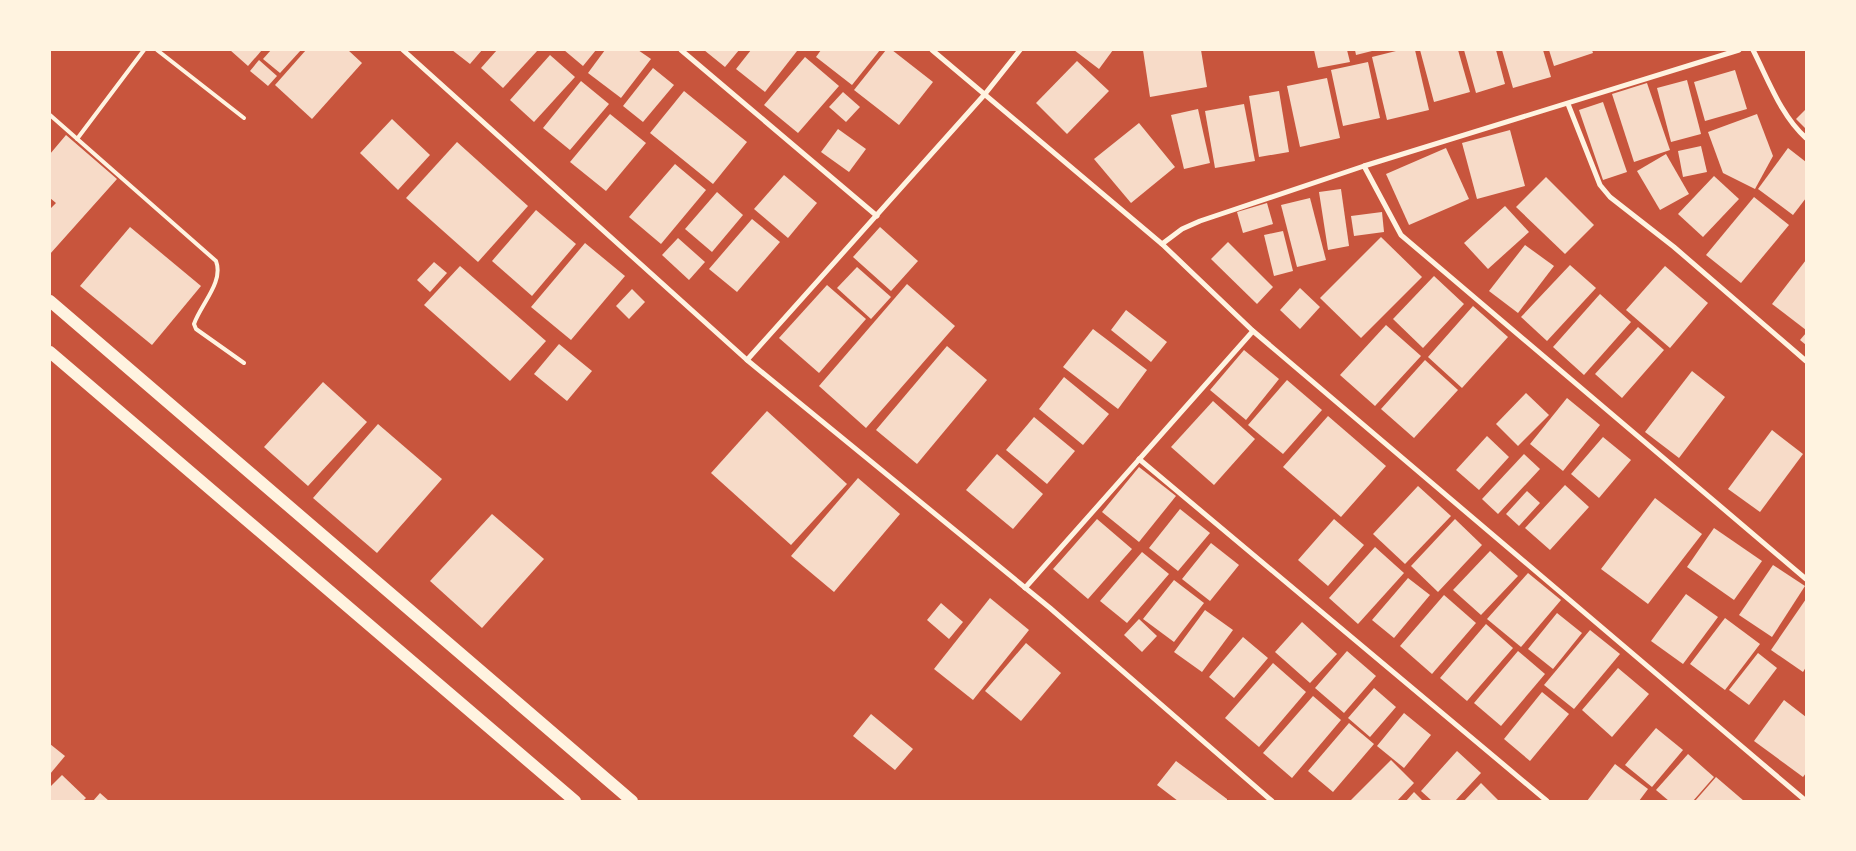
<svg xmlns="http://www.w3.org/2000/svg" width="1856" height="851" viewBox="0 0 1856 851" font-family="Barlow,sans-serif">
<rect width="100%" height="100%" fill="#c8553d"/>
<g fill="#f7dbc8">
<path d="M 230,50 L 262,50 L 248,66 Z"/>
<path d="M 271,50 L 301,50 L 280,73 L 263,59 Z"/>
<path d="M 306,50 L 348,50 L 362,63 L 312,119 L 275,85 Z"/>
<path d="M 452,50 L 482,50 L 470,64 Z"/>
<path d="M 497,50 L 538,50 L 503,88 L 481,68 Z"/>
<path d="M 564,50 L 596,50 L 583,66 Z"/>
<path d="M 605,50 L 638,50 L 651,59 L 621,98 L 588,73 Z"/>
<path d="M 704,50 L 739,50 L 725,67 Z"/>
<path d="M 751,50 L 796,50 L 797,51 L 765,92 L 736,69 Z"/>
<path d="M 821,50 L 880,50 L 852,85 L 816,57 Z"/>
<path d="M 886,50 L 892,50 L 933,82 L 899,125 L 854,90 Z"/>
<path d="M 1074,50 L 1113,50 L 1099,69 Z"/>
<path d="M 1143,50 L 1201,50 L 1207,87 L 1150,97 Z"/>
<path d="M 1314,50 L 1347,50 L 1350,62 L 1318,68 Z"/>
<path d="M 1355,50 L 1371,50 L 1372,51 L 1356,55 Z"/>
<path d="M 1400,50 L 1415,50 L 1429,110 L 1387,120 L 1372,57 Z"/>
<path d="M 1420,50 L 1458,50 L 1470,92 L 1434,102 Z"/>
<path d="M 1464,50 L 1496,50 L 1505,84 L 1476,93 Z"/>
<path d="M 1502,50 L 1543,50 L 1551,77 L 1513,88 Z"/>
<path d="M 1549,50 L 1592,50 L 1593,53 L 1554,66 Z"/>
<path d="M 550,55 L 575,77 L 534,122 L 510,100 Z"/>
<path d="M 805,57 L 839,86 L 798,133 L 764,105 Z"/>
<path d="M 259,60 L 277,76 L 268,86 L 250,71 Z"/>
<path d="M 1077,61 L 1109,91 L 1067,134 L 1036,103 Z"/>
<path d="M 1368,62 L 1380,118 L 1343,126 L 1331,70 Z"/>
<path d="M 653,68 L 674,85 L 643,122 L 623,106 Z"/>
<path d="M 1735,70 L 1747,109 L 1705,121 L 1694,82 Z"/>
<path d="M 1327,78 L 1340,138 L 1300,147 L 1287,86 Z"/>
<path d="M 1687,80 L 1701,134 L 1671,142 L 1657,88 Z"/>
<path d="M 581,81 L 609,104 L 570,150 L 543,128 Z"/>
<path d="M 1647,83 L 1670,150 L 1634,162 L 1612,94 Z"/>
<path d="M 684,91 L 747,142 L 713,184 L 650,133 Z"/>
<path d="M 1279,91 L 1289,152 L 1259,157 L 1249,96 Z"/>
<path d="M 843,92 L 860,107 L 846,122 L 829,107 Z"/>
<path d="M 1603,102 L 1627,172 L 1603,180 L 1579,110 Z"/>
<path d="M 1244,104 L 1255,161 L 1215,168 L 1205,111 Z"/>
<path d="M 1198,109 L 1210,163 L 1184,169 L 1171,115 Z"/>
<path d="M 1806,109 L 1806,129 L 1796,119 Z"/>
<path d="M 610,114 L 646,143 L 606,191 L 570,162 Z"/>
<path d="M 1757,114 L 1773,156 L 1755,189 L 1723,173 L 1708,132 Z"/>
<path d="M 392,119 L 430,155 L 398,190 L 360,153 Z"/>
<path d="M 1139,123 L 1175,167 L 1131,203 L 1094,159 Z"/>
<path d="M 838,129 L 866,149 L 849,172 L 821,152 Z"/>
<path d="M 1510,130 L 1525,186 L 1477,199 L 1462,143 Z"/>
<path d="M 66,135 L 117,179 L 50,254 L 50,209 L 56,203 L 50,198 L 50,154 Z"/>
<path d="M 457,142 L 528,206 L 478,262 L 406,198 Z"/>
<path d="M 1701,146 L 1707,172 L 1683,177 L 1678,151 Z"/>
<path d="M 1446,148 L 1469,199 L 1409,225 L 1386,174 Z"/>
<path d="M 1788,148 L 1806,162 L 1806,198 L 1793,215 L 1758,189 Z"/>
<path d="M 1666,154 L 1689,194 L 1660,210 L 1637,171 Z"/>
<path d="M 675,164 L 706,190 L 661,244 L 629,217 Z"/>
<path d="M 784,175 L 817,203 L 788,238 L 754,209 Z"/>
<path d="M 1714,176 L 1739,199 L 1703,237 L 1678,214 Z"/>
<path d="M 1546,177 L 1594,225 L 1565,254 L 1516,207 Z"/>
<path d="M 1341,189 L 1349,246 L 1328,250 L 1319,192 Z"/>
<path d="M 717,192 L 743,215 L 712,252 L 685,229 Z"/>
<path d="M 1754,197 L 1789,225 L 1741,283 L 1706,255 Z"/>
<path d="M 1310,198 L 1326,260 L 1297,267 L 1281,205 Z"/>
<path d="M 1267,203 L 1273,224 L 1243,233 L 1237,212 Z"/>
<path d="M 1505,206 L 1529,232 L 1488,269 L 1464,243 Z"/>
<path d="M 536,210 L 576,244 L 532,296 L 492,261 Z"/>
<path d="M 1382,212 L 1384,232 L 1354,236 L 1351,216 Z"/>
<path d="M 752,219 L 780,242 L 737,292 L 709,269 Z"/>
<path d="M 130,227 L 201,286 L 152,345 L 80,286 Z"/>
<path d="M 880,227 L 918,261 L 891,291 L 853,257 Z"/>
<path d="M 1283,231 L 1293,271 L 1274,276 L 1264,235 Z"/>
<path d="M 1381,237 L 1422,277 L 1361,338 L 1320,298 Z"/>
<path d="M 678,238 L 705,262 L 689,280 L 662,255 Z"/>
<path d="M 1228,242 L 1273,287 L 1257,304 L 1211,259 Z"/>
<path d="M 585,243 L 625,276 L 571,340 L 531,307 Z"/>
<path d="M 1525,245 L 1554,266 L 1518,313 L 1489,291 Z"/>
<path d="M 1806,260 L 1806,330 L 1772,304 Z"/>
<path d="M 434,262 L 447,273 L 430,292 L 417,280 Z"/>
<path d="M 1570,265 L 1596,288 L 1547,341 L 1521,317 Z"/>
<path d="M 460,266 L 546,341 L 510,381 L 424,305 Z"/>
<path d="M 1665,266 L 1708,303 L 1670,348 L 1626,310 Z"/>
<path d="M 857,267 L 891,297 L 871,319 L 837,288 Z"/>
<path d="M 1434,276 L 1464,304 L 1423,348 L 1393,319 Z"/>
<path d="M 907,284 L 955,326 L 866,428 L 819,386 Z"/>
<path d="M 827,285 L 866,319 L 819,373 L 779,338 Z"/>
<path d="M 1300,288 L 1320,307 L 1300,329 L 1280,310 Z"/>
<path d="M 632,289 L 645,302 L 629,319 L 616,306 Z"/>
<path d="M 1600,294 L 1631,322 L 1584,375 L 1553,347 Z"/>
<path d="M 1473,306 L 1508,337 L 1462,388 L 1428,357 Z"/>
<path d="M 1126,310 L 1167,342 L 1151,362 L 1111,330 Z"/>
<path d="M 1386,325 L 1421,356 L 1375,406 L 1340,375 Z"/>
<path d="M 1638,327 L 1664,350 L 1622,398 L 1595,374 Z"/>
<path d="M 1093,329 L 1147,370 L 1118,409 L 1063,367 Z"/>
<path d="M 1806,333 L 1806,345 L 1800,340 Z"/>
<path d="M 559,344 L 592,371 L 567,401 L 534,374 Z"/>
<path d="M 947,346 L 987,380 L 917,464 L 876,430 Z"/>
<path d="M 1244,350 L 1279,379 L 1246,420 L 1210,390 Z"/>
<path d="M 1425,360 L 1458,390 L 1414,438 L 1381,409 Z"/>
<path d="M 1692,371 L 1725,397 L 1679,458 L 1645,432 Z"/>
<path d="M 1064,377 L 1109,414 L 1083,445 L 1039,409 Z"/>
<path d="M 1287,380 L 1322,410 L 1283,454 L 1248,425 Z"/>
<path d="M 323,382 L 367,422 L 308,486 L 264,447 Z"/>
<path d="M 1526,393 L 1549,415 L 1518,446 L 1496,424 Z"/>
<path d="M 1567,398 L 1600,425 L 1563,471 L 1530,444 Z"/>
<path d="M 1213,401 L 1255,439 L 1214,485 L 1171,447 Z"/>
<path d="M 767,411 L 847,484 L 791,545 L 711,473 Z"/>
<path d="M 1328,416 L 1386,466 L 1341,517 L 1283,467 Z"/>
<path d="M 1034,417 L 1075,451 L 1047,484 L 1006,450 Z"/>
<path d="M 378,424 L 442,479 L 377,553 L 313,498 Z"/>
<path d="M 1772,430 L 1803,454 L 1760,512 L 1728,489 Z"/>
<path d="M 1487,436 L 1509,457 L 1479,490 L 1456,470 Z"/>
<path d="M 1603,437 L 1631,460 L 1599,498 L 1571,474 Z"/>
<path d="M 997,454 L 1043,494 L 1013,529 L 966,490 Z"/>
<path d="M 1524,454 L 1540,469 L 1498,514 L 1482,499 Z"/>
<path d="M 1139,467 L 1176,496 L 1139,542 L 1102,512 Z"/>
<path d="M 858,478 L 900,514 L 834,592 L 791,556 Z"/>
<path d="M 1565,485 L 1589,507 L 1550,550 L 1525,528 Z"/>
<path d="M 1418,486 L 1451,516 L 1405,564 L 1373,534 Z"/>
<path d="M 1527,491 L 1540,503 L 1519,526 L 1506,514 Z"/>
<path d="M 1655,498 L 1702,534 L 1648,604 L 1601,569 Z"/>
<path d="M 1180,509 L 1210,533 L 1178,571 L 1149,548 Z"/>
<path d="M 492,514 L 544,559 L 482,628 L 430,581 Z"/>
<path d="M 1097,519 L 1132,549 L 1088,599 L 1053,569 Z"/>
<path d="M 1334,519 L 1364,545 L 1328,586 L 1298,560 Z"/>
<path d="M 1455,519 L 1482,545 L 1438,592 L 1411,566 Z"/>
<path d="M 1714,528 L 1762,561 L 1734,600 L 1687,567 Z"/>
<path d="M 1211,543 L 1239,565 L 1210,601 L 1182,579 Z"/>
<path d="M 1375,547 L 1404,573 L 1358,624 L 1329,598 Z"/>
<path d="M 1490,551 L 1518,576 L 1481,615 L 1453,590 Z"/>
<path d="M 1142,552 L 1169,574 L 1127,623 L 1100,601 Z"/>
<path d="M 1773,565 L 1805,586 L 1772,637 L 1739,615 Z"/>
<path d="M 1528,573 L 1561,600 L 1521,647 L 1487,619 Z"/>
<path d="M 1408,578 L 1430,595 L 1394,638 L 1372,620 Z"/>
<path d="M 1174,580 L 1204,603 L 1174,642 L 1143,619 Z"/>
<path d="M 1686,594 L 1718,617 L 1683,664 L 1651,641 Z"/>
<path d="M 1444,595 L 1476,623 L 1432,674 L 1400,646 Z"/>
<path d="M 990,598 L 1029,630 L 973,700 L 934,669 Z"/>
<path d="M 1806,599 L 1806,667 L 1803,672 L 1771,650 Z"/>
<path d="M 941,603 L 963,622 L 949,639 L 927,620 Z"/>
<path d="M 1205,610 L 1233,630 L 1202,672 L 1174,652 Z"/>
<path d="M 1557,613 L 1582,633 L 1553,669 L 1528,649 Z"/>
<path d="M 1725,618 L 1760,644 L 1725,690 L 1690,664 Z"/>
<path d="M 1139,619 L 1157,636 L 1142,652 L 1124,635 Z"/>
<path d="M 1302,622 L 1337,654 L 1310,683 L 1275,652 Z"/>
<path d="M 1486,624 L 1513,648 L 1467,701 L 1440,678 Z"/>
<path d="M 1590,630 L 1620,654 L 1574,709 L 1544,685 Z"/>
<path d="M 1243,637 L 1268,658 L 1234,698 L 1209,677 Z"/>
<path d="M 1026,643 L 1061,673 L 1021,721 L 985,691 Z"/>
<path d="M 1347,651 L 1376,676 L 1344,713 L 1315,688 Z"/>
<path d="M 1518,651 L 1545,674 L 1501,726 L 1474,703 Z"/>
<path d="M 1758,653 L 1777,668 L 1749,705 L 1729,690 Z"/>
<path d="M 1273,663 L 1306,692 L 1259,747 L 1225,718 Z"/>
<path d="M 1618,668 L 1649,694 L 1612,737 L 1582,710 Z"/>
<path d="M 1374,688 L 1396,707 L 1370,737 L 1348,718 Z"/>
<path d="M 1542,692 L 1569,714 L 1530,761 L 1504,739 Z"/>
<path d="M 1313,696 L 1341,720 L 1292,778 L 1263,753 Z"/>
<path d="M 1784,700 L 1806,717 L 1806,773 L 1803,777 L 1754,741 Z"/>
<path d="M 1404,713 L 1431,735 L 1404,768 L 1377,746 Z"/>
<path d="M 871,714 L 913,749 L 895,770 L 853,736 Z"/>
<path d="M 1349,723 L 1374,744 L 1333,792 L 1308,771 Z"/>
<path d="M 1656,728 L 1683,750 L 1652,787 L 1625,765 Z"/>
<path d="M 50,744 L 65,756 L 50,774 Z"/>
<path d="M 1457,751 L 1481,773 L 1455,801 L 1432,801 L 1421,791 Z"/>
<path d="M 1688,754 L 1714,777 L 1693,801 L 1669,801 L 1656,790 Z"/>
<path d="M 1391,760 L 1414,783 L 1397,801 L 1350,801 Z"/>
<path d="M 1176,761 L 1227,799 L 1227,801 L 1178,801 L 1157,785 Z"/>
<path d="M 1615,764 L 1648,789 L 1639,801 L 1587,801 Z"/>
<path d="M 62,775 L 86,798 L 83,801 L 50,801 L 50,787 Z"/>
<path d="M 1716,777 L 1744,801 L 1695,801 Z"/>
<path d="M 1481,783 L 1499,801 L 1464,801 Z"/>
<path d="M 1414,792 L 1423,801 L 1406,801 Z"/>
<path d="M 100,793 L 109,801 L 93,801 Z"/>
</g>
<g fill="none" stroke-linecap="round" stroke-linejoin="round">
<g stroke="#fff3e0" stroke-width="4">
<path d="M 157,50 L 244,118"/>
<path d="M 50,115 L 216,261 C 224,282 201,304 194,324 L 196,329 L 244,363"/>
<path d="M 77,139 L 144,50"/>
</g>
<g stroke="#fff3e0" stroke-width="5">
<path d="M 403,50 L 747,360 L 1050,608 L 1272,801"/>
<path d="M 681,50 L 877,216"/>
<path d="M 932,50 L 1162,244 L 1253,331 L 1806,801"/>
<path d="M 1753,50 C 1768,79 1781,116 1806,138"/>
<path d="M 1568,104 L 1600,185 L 1610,197 L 1674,247 L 1806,361"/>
<path d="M 1364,166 L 1401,235 L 1806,579"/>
<path d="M 1162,244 L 1182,229 L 1200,221 L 1364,166 L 1739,50"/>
<path d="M 747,360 L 985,94 L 1020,50"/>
<path d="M 1139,459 L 1547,801"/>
<path d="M 1025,588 L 1253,331"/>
</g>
<g stroke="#fff3e0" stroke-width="12">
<path d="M 50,301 L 632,801"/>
<path d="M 50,352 L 575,801"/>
</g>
</g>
<rect width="1856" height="851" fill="none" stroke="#fff3e0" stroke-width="102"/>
</svg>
